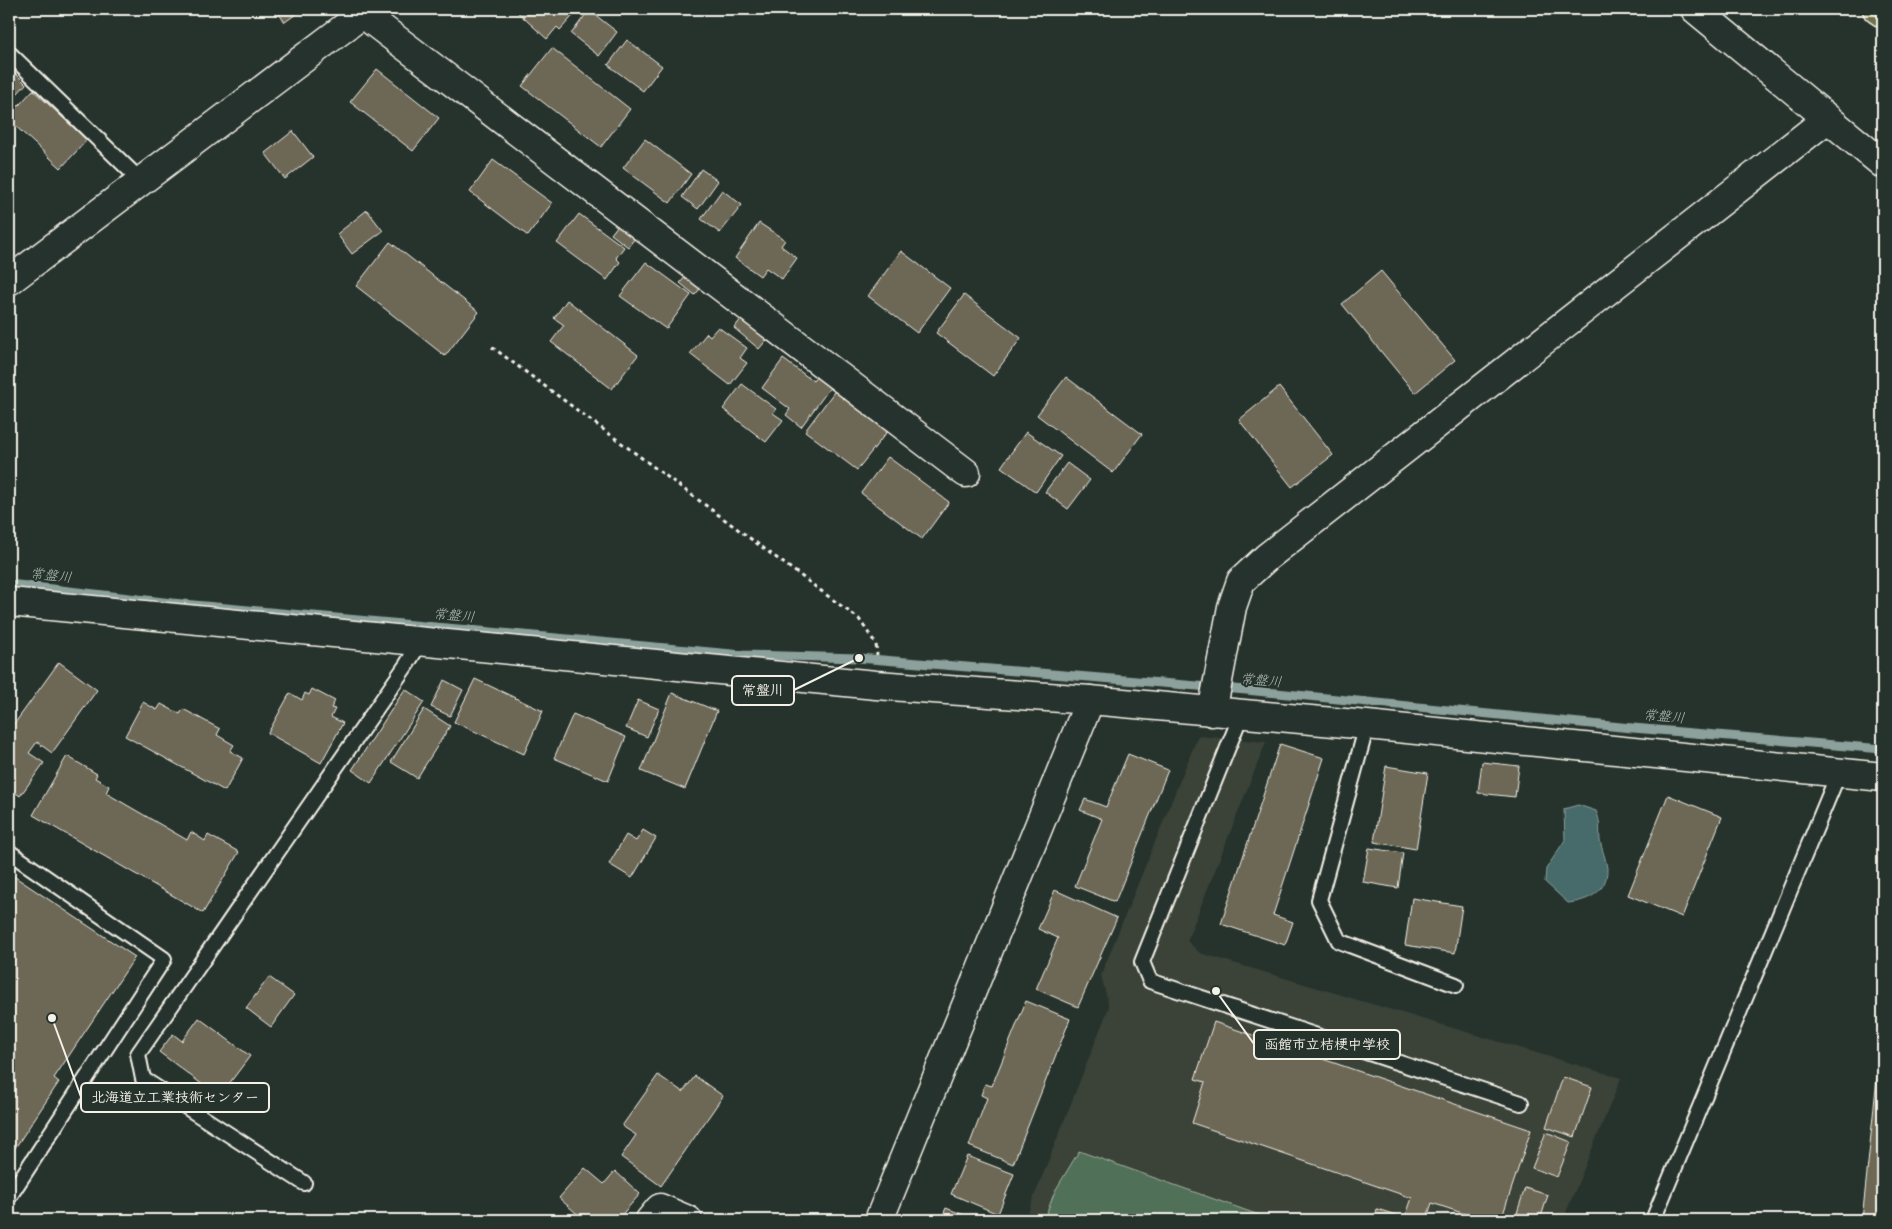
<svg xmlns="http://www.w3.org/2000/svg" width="1892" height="1229" viewBox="0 0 1892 1229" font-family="'Shantell Sans','Klee One',sans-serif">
<rect width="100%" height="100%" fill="#26332d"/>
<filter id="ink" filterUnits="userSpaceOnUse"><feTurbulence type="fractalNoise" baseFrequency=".02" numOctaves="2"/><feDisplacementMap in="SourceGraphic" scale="10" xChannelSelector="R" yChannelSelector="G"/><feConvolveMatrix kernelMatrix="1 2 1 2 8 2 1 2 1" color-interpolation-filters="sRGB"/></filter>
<g filter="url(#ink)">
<path fill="#3b4339" d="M 1198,736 L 1266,742 L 1187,941 L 1200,953 L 1621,1078 L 1563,1220 L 1025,1220 L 1109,1007 L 1101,975 Z"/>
<path fill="#517059" stroke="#a2b0a0" d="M 1079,1151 L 1273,1220 L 1044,1220 L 1055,1191 Z"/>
<path fill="#466a6a" stroke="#8ca09c" d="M 1578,805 L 1596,811 C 1601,822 1599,829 1600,841 C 1602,850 1606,859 1607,868 C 1608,892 1588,901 1568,903 L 1545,882 L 1546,869 L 1565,840 L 1564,809 Z"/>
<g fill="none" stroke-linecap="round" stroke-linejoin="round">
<path stroke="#8ca09c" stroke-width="9" d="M 9,584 L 172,603 L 743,655 L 859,658 L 1246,690 L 1621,727 L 1883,749"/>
</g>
<g fill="#6d6856" stroke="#f4f1e8">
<path d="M 42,9 L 52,9 L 47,14 Z"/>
<path d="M 275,9 L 303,9 L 285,22 Z"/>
<path d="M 514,9 L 579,9 L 560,30 L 557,27 L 547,39 Z"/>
<path d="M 589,10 L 617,32 L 599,56 L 571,34 Z"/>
<path d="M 627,40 L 662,66 L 643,91 L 608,65 Z"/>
<path d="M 552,48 L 630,109 L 601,147 L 522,86 Z"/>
<path d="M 9,67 L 26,84 L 9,103 Z"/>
<path d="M 377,69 L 439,118 L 413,151 L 350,102 Z"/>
<path d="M 33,90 L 87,140 L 61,168 L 9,120 L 9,116 Z"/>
<path d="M 293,131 L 313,157 L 285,179 L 265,153 Z"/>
<path d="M 645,139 L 691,174 L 670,203 L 623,168 Z"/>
<path d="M 493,160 L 552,203 L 528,236 L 470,192 Z"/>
<path d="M 701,169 L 718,181 L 698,209 L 682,197 Z"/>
<path d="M 722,190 L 742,205 L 720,233 L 701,219 Z"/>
<path d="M 367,210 L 383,231 L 352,254 L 337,234 Z"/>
<path d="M 579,214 L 624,247 L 616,258 L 620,262 L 607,280 L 557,243 Z"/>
<path d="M 759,223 L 785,240 L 781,246 L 797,258 L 782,279 L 766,268 L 760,276 L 735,258 Z"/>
<path d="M 618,225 L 635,238 L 628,247 L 611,234 Z"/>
<path d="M 390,242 L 479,312 L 445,356 L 356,286 Z"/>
<path d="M 901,251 L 950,288 L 917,333 L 868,296 Z"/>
<path d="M 646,262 L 691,295 L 666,329 L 620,296 Z"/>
<path d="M 1381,271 L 1455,360 L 1415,393 L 1342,304 Z"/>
<path d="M 687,275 L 702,286 L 695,295 L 680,283 Z"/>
<path d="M 964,295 L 1021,338 L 993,376 L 936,333 Z"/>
<path d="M 567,300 L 638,355 L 612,389 L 551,342 L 564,325 L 554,318 Z"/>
<path d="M 742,318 L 768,338 L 759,349 L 734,328 Z"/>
<path d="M 718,327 L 747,348 L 740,358 L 747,363 L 730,385 L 690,354 L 707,333 L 710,336 Z"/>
<path d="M 783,359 L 813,381 L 818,375 L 832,385 L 801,427 L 786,415 L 790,409 L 762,388 Z"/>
<path d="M 1066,377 L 1142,434 L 1113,473 L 1037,415 Z"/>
<path d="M 742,384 L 776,409 L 773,413 L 783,420 L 766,442 L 723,409 Z"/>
<path d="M 1279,387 L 1333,455 L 1292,487 L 1239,420 Z"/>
<path d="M 837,388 L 890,428 L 857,470 L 805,431 Z"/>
<path d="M 1026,432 L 1061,456 L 1036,492 L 1001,467 Z"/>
<path d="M 888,457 L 949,502 L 922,539 L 861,493 Z"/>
<path d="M 1067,463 L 1090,480 L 1068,509 L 1045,492 Z"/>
<path d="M 59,662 L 97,690 L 52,753 L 37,742 L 29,753 L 44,763 L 20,796 L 9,788 L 9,725 L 15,723 Z"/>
<path d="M 475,679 L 543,711 L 524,754 L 454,722 Z"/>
<path d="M 444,680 L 463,690 L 450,716 L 431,707 Z"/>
<path d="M 312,689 L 335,701 L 331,708 L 335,709 L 331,717 L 343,723 L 321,763 L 268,733 L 290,693 L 302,700 L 305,693 L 309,695 Z"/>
<path d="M 405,689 L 424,702 L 371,783 L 352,770 Z"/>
<path d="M 672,693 L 717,711 L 685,789 L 641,771 Z"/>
<path d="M 638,700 L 659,709 L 647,737 L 626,728 Z"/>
<path d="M 143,702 L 157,710 L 161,704 L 180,714 L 183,709 L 220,729 L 217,735 L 234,745 L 230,751 L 243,758 L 225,791 L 125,736 Z"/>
<path d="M 424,709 L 450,726 L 417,778 L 391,762 Z"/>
<path d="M 573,714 L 626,737 L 608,781 L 554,758 Z"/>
<path d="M 1280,744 L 1324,758 L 1273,915 L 1293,922 L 1285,945 L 1221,924 Z"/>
<path d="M 1128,754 L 1168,770 L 1115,902 L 1075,886 L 1102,819 L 1080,810 L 1085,799 L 1106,807 Z"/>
<path d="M 67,756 L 97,774 L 95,778 L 109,786 L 106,793 L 187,840 L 191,832 L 205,841 L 208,835 L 239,852 L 203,913 L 33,815 Z"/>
<path d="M 1482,762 L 1519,766 L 1515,797 L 1478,793 Z"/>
<path d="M 1386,766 L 1428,773 L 1416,849 L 1374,842 Z"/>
<path d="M 1668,795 L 1722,817 L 1682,917 L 1628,895 Z"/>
<path d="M 643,830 L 656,838 L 632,878 L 609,864 L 626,835 L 636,841 Z"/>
<path d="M 1369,848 L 1403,853 L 1398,888 L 1363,882 Z"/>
<path d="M 9,873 L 135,957 L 54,1078 L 59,1082 L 9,1157 Z"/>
<path d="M 1055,890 L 1117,918 L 1078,1007 L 1036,989 L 1058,938 L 1038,929 Z"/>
<path d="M 1412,898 L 1462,906 L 1455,953 L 1405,945 Z"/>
<path d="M 269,977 L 294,995 L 271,1027 L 246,1008 Z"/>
<path d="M 1026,1001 L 1070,1019 L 1013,1164 L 969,1146 L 987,1098 L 981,1095 L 985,1084 L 992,1086 Z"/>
<path d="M 199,1018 L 250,1056 L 219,1097 L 159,1052 L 173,1034 L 182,1041 Z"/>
<path d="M 1883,1021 L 1883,1220 L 1862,1220 Z"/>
<path d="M 1214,1022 L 1531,1130 L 1501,1220 L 1483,1220 L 1432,1203 L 1426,1220 L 1374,1220 L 1377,1209 L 1405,1218 L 1412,1198 L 1192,1123 L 1205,1082 L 1195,1079 Z"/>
<path d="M 658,1075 L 683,1092 L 695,1076 L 723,1096 L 661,1186 L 621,1157 L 636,1135 L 622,1126 Z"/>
<path d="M 1563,1077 L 1592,1087 L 1575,1137 L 1546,1127 Z"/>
<path d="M 1546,1132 L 1571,1142 L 1557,1177 L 1532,1168 Z"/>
<path d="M 967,1156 L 1014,1174 L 998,1214 L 951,1194 Z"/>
<path d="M 585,1168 L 604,1184 L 615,1171 L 640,1194 L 617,1220 L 584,1220 L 559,1198 Z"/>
<path d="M 1525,1188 L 1548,1195 L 1540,1220 L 1517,1213 Z"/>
<path d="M 946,1208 L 977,1220 L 941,1220 Z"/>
</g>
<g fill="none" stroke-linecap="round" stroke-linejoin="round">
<defs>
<g id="service">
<path d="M 9,53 L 142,182"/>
<path d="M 1241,715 L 1142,962 L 1150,981 L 1521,1103"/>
<path d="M 1367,725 L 1319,900 L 1339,941 L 1456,985"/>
<path d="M 9,852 L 164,959 L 9,1197"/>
<path d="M 304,1183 L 143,1079 L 138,1054 L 407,664 L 421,641"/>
<path d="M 1653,1220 L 1839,772"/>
</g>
<g id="minor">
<path d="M 363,14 L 966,473"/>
<path d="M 1212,712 L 1232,607 L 1241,581 L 1267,557 L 1827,119"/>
<path d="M 650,1220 L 660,1208 L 688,1220"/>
</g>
<g id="tertiary">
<path d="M 1695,9 L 1883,164"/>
<path d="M 9,281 L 369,9"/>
<path d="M 9,602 L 876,685 L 1090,700 L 1367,725 L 1883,777"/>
<path d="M 879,1220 L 1090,700"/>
</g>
<path id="motorway" d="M 1877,9 L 1883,13"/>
</defs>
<use href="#service" stroke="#f4f1e8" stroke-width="18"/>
<use href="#minor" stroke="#f4f1e8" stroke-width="31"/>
<use href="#tertiary" stroke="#f4f1e8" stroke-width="31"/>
<use href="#motorway" stroke="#f4f1e8" stroke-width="31"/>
<path stroke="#f4f1e8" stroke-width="3" stroke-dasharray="4 4" stroke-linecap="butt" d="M 492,347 L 859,619 L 876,644 L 877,655"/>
<use href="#service" stroke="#26332d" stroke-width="14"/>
<use href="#minor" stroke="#26332d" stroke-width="28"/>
<use href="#tertiary" stroke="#26332d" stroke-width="28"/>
<use href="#motorway" stroke="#6e714b" stroke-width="28"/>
</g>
</g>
<g text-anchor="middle" stroke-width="4" stroke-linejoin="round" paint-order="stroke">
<g font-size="14" font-style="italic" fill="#aebbb6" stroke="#26332d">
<text transform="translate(51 575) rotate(6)" y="5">常盤川</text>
<text transform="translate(454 615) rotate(5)" y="5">常盤川</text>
<text transform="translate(1261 680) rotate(5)" y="5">常盤川</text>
<text transform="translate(1664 716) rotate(5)" y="5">常盤川</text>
</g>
</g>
<path fill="none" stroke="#f4f1e8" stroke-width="2" d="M859 658L794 690M1216 991L1254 1044M52 1018L81 1097"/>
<g fill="#f4f1e8" stroke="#26332d" stroke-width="2">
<circle cx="859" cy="658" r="5"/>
<circle cx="1216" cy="991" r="5"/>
<circle cx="52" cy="1018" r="5"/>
</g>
<g fill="#26332d" stroke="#f4f1e8" stroke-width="2">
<rect x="732" y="676" width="62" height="29" rx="5"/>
<rect x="1254" y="1030" width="146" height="29" rx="5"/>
<rect x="81" y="1083" width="188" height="29" rx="5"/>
</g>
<g font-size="14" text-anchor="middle" font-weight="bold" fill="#f4f1e8">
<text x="763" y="695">常盤川</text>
<text x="1327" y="1049">函館市立桔梗中学校</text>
<text x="175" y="1102">北海道立工業技術センター</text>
</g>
<rect width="1892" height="1229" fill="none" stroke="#26332d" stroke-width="30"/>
<rect x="15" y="15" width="1862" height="1199" fill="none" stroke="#f4f1e8" stroke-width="2" filter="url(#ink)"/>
</svg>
